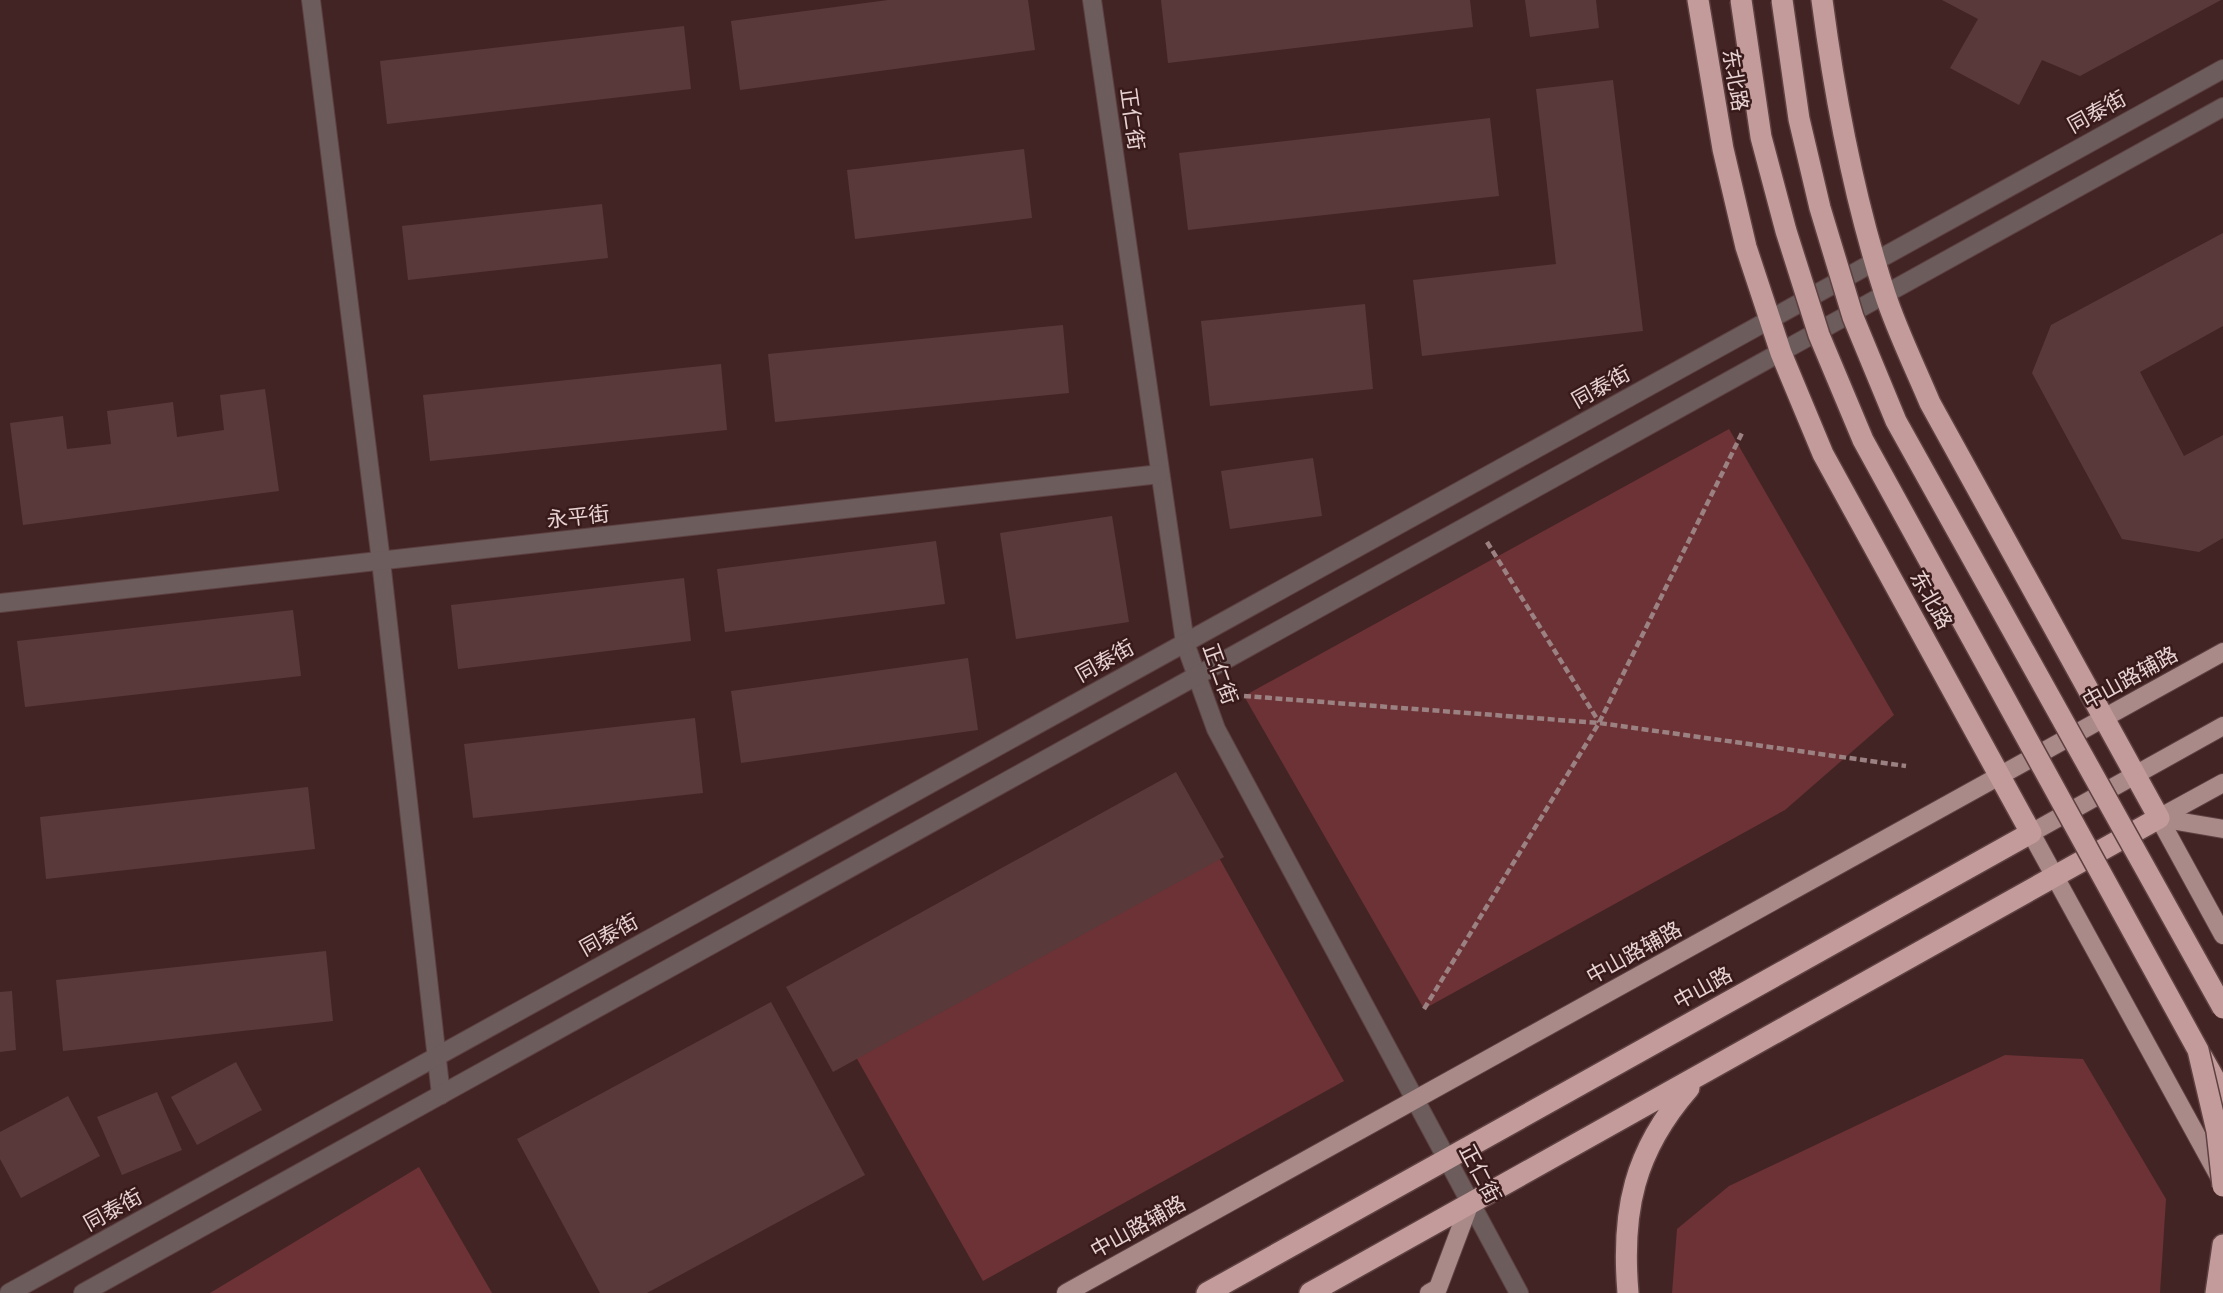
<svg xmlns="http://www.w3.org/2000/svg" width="2223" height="1293" viewBox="0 0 2223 1293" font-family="'DM Sans','Noto Sans SC',sans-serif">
<rect width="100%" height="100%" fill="#432425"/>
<g fill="#6c3235">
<path d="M 1729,429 L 1894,715 L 1785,810 L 1424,1009 L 1244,696 Z"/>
<path d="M 1218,856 L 1344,1081 L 983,1281 L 856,1057 Z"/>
<path d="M 2005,1055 L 2083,1059 L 2166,1199 L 2160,1293 L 1672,1293 L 1677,1229 L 1729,1186 Z"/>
<path d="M 419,1167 L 492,1293 L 210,1293 Z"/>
</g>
<g fill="#5a393a">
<path d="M 888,0 L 1028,0 L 1035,50 L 740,90 L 731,21 Z"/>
<path d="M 1161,0 L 1470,0 L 1473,27 L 1168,63 Z"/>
<path d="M 1525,0 L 1596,0 L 1599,28 L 1530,37 Z"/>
<path d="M 1942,0 L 2221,0 L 2080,76 L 2042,60 L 2019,105 L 1950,68 L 1978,19 Z"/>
<path d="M 684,26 L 691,89 L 387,124 L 380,61 Z"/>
<path d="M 1613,80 L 1643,331 L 1422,356 L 1413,280 L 1556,264 L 1536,89 Z"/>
<path d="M 1490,118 L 1499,196 L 1188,230 L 1179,153 Z"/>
<path d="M 1024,149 L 1032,218 L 855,239 L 847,170 Z"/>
<path d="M 602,204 L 608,258 L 408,280 L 402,226 Z"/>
<path d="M 2223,233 L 2223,326 L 2140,372 L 2184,456 L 2223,435 L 2223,538 L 2199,552 L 2122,539 L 2032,373 L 2051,325 Z"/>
<path d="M 1365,304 L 1373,389 L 1210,406 L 1201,321 Z"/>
<path d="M 1063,325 L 1069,393 L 775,422 L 768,354 Z"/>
<path d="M 721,364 L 727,430 L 430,461 L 423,395 Z"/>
<path d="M 265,389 L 279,491 L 23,525 L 10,423 L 63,416 L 67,449 L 111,444 L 107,411 L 173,402 L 177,437 L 224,430 L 220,395 Z"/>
<path d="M 1313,458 L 1322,516 L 1230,529 L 1221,471 Z"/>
<path d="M 1112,516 L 1129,622 L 1016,639 L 1000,533 Z"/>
<path d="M 936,541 L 945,604 L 725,632 L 717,569 Z"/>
<path d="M 684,578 L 691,641 L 458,669 L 451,605 Z"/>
<path d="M 293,610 L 301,676 L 25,707 L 17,641 Z"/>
<path d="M 968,658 L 978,730 L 741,763 L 731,691 Z"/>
<path d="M 695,718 L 703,793 L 473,818 L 464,744 Z"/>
<path d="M 1176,772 L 1224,857 L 833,1072 L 786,987 Z"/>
<path d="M 308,787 L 315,849 L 46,879 L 40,817 Z"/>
<path d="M 326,951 L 333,1021 L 63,1051 L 56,980 Z"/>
<path d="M 12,991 L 16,1050 L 0,1052 L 0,992 Z"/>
<path d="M 771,1002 L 865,1175 L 647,1293 L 600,1293 L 517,1139 Z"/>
<path d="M 236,1062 L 262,1110 L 197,1145 L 171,1097 Z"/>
<path d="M 157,1092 L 182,1150 L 122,1175 L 97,1117 Z"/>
<path d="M 68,1096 L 100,1156 L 21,1198 L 0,1159 L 0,1132 Z"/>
</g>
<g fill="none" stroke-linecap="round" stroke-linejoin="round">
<defs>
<g id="minor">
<path d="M 311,0 L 381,561 L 441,1095"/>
<path d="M 1092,0 L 1185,643 L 1216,729 L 1519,1293"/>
<path d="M 0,603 L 1160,474"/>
<path d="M 9,1293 L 2223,69"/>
<path d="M 83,1293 L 2223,107"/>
</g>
<g id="major">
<path d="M 2159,818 L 2223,935"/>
<path d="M 2159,818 L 2223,783"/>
<path d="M 2159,818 L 2223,829"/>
<path d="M 2221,1180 L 2031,833 L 2223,726"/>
<path d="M 1066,1293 L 2223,652"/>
<path d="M 1429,1293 L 1438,1288 L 1470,1203"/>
</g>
<g id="highway">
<path d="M 2202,1057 L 2223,1094"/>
<path d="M 1207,1293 L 2031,833 L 1823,454 L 1781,353 L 1746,247 L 1723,149 L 1698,0"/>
<path d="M 1310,1293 L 2159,818 L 1930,403 C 1915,367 1897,331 1885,294 C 1854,199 1835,99 1822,0"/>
<path d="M 1628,1293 C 1621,1211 1634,1151 1689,1088"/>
<path d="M 2216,1293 L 2223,1245"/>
</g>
</defs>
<use href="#minor" stroke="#5d4041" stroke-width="20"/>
<use href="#major" stroke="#5d4041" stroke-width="20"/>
<use href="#highway" stroke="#5d4041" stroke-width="24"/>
<g stroke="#9b8182" stroke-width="4.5" stroke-dasharray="7 3.5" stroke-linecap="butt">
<path d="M 1487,542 L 1599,722"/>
<path d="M 1244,696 L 1599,723 L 1906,766"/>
<path d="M 1424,1009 L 1599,723 L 1743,431"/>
</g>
<use href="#minor" stroke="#6c5c5c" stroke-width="18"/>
<use href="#major" stroke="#aa8989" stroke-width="18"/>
<use href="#highway" stroke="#c29b9a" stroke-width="21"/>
<defs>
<g id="highway-bridge">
<path d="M 1741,0 L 1761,137 L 1786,231 L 1819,335 L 1863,440 L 2198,1050 L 2217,1131 L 2223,1186"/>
<path d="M 1782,0 L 1799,119 L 1820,208 L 1853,317 L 1896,421 L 2223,1008"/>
</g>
</defs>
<use href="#highway-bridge" stroke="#5d4041" stroke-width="24" stroke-linecap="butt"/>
<use href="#highway-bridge" stroke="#c29b9a" stroke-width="21"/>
</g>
<g text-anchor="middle" stroke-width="5" stroke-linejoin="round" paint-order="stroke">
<g font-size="21" fill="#e8d3d3" stroke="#381a1b">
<text transform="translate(1735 80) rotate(80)" y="7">东北路</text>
<text transform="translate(2097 112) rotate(-29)" y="7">同泰街</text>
<text transform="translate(1132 119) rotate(82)" y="7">正仁街</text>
<text transform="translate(1601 387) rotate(-29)" y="7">同泰街</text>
<text transform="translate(578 517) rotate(-6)" y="7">永平街</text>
<text transform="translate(1931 600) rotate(61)" y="7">东北路</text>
<text transform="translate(1105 661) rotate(-29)" y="7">同泰街</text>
<text transform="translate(1220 674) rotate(70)" y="7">正仁街</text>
<text transform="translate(2130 678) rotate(-29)" y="7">中山路辅路</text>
<text transform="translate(609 935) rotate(-29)" y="7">同泰街</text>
<text transform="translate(1634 953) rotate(-29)" y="7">中山路辅路</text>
<text transform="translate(1703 988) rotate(-29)" y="7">中山路</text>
<text transform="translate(1480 1174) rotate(62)" y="7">正仁街</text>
<text transform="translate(113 1210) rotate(-29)" y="7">同泰街</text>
<text transform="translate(1138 1227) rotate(-29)" y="7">中山路辅路</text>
</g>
</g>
</svg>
